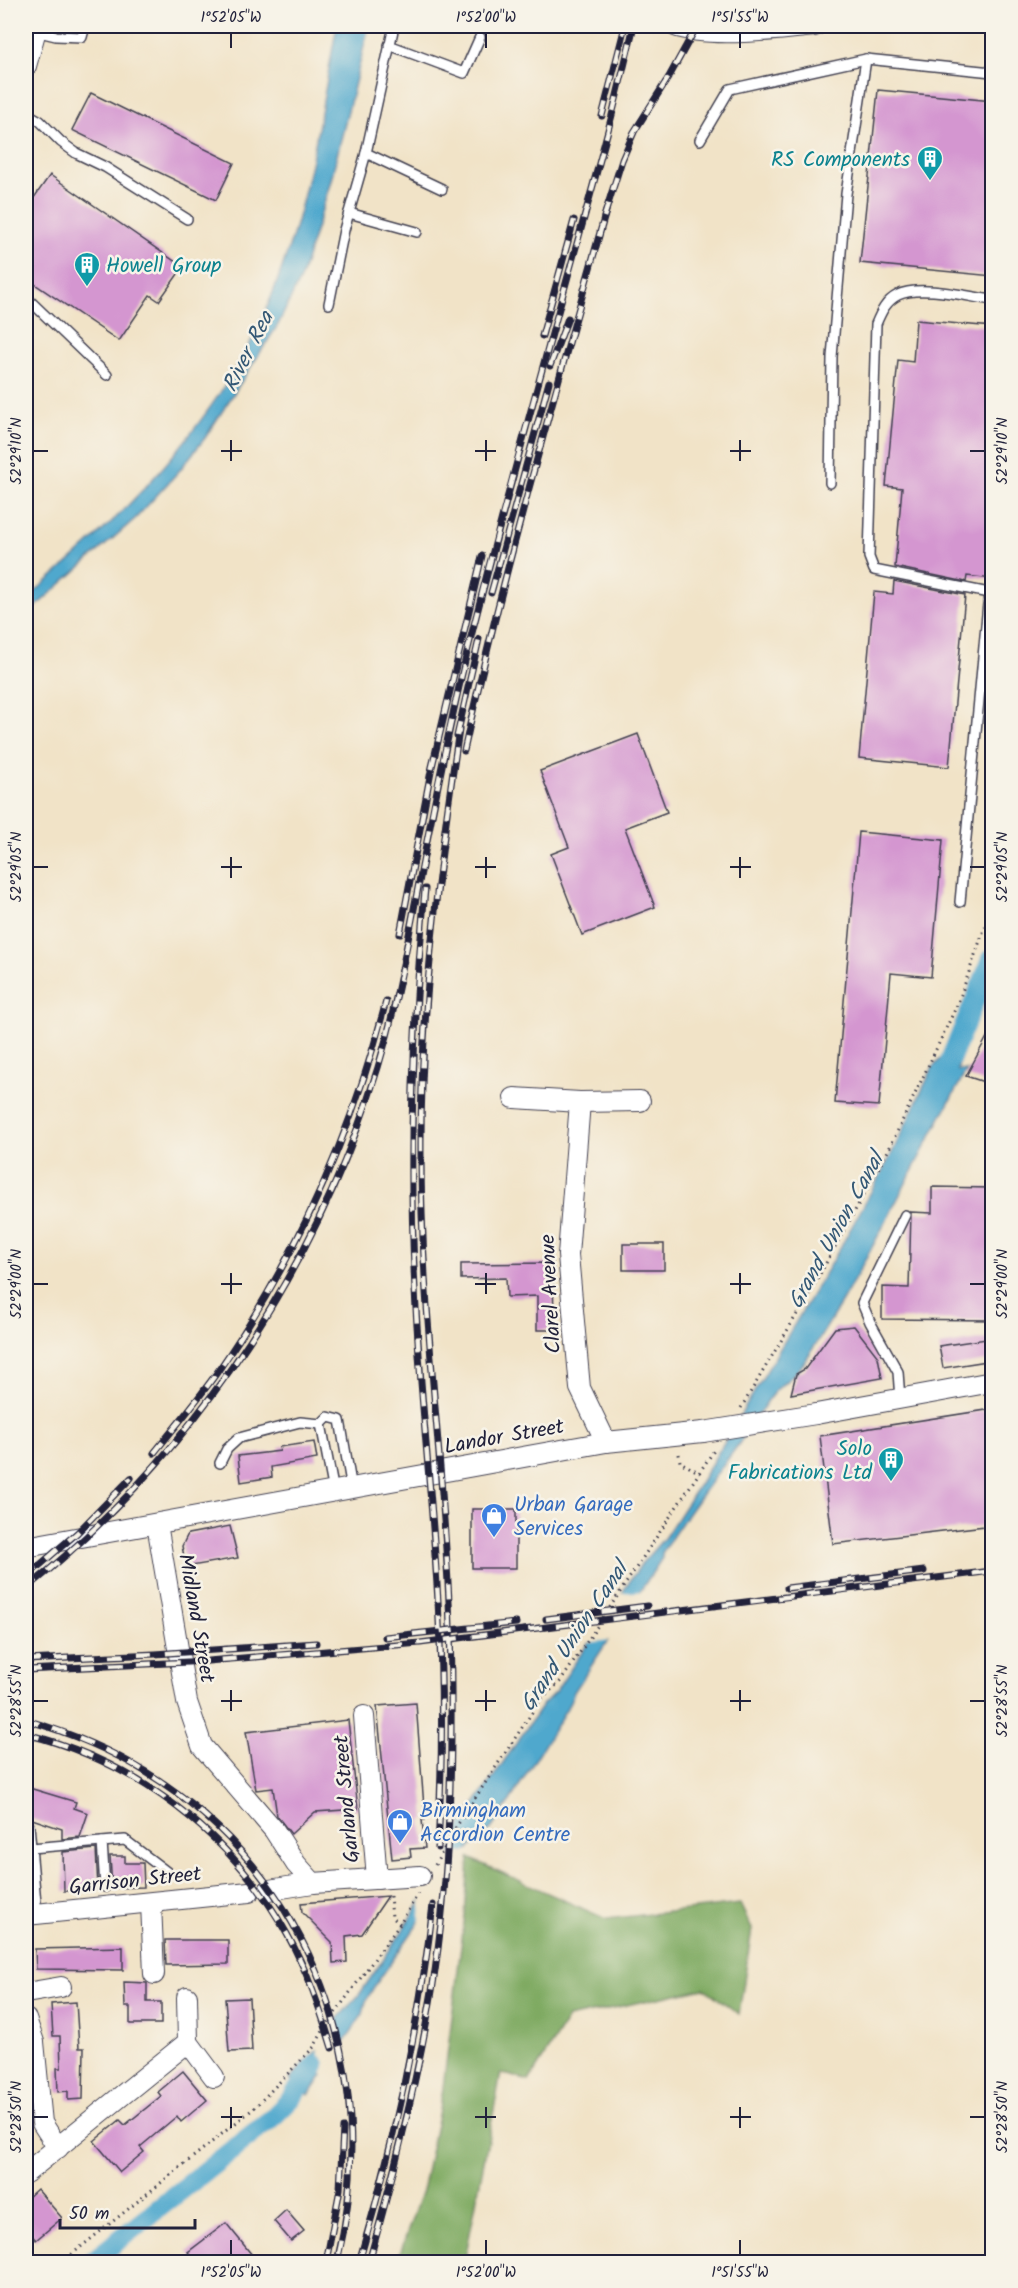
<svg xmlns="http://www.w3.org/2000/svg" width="1018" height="2288" viewBox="0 0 1018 2288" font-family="Kalam,sans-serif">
<rect width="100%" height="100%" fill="#f7f3e8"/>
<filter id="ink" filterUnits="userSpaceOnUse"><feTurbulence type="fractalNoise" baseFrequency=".0167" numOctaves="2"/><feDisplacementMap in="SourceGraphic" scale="12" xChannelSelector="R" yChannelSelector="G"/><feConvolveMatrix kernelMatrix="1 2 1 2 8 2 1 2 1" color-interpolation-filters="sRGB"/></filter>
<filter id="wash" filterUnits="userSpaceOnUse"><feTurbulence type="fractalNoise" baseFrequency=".008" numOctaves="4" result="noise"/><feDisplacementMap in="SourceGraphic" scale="24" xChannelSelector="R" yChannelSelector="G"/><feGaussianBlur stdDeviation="1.35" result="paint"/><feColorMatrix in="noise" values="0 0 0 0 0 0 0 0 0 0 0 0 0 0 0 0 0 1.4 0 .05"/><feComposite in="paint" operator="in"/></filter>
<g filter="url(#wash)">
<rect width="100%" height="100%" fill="#f1e3c7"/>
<path fill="#7faa62" stroke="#50664e" stroke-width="1.5" d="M 469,1858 L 606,1919 L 740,1904 L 752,1929 L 739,2014 L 704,1988 L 568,2018 L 529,2081 L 501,2073 L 466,2254 L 462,2262 L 397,2262 L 423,2187 L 442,2095 L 465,1915 Z"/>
<g fill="#4fa8cd" stroke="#386584" stroke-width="1.5">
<path d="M 337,26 L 369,26 L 330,184 L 301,277 L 278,325 L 205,438 L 179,471 L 136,518 L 26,615 L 26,599 C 113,526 194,446 249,345 C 268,310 281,272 293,235 C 314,166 323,95 337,26 Z"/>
<path d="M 957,1033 L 965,1037 L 959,1056 L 958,1071 L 967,1070 C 911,1167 866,1270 803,1364 C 795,1376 780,1384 771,1396 C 760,1412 749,1429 738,1445 C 712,1481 685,1515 662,1553 L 662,1558 L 574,1692 L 567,1708 L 503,1812 L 491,1829 L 474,1843 L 374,1987 L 366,2001 L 363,2014 L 309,2095 L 290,2079 L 321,2046 L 338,2018 L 359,1995 L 403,1930 L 452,1850 L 461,1824 L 543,1704 L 556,1691 L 642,1563 L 665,1537 L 700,1483 L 841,1246 L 889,1159 L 933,1067 L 953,1045 Z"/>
</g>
<g fill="#f1e3c7">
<path d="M 644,1591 L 610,1640 L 586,1643 L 619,1593 Z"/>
<path d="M 449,1849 L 449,1854 L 473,1851 L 419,1927 L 422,1892 Z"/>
<path d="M 334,2018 L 342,2052 L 324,2079 L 317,2046 Z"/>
</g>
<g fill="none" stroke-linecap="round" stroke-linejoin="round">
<g stroke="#4fa8cd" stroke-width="20">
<path d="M 950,1060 L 992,959"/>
<path d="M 91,2262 L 271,2119 L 291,2099 L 315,2065"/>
</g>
</g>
<g id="blocks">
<g fill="#d496d0">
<path d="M 878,90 L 993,101 L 993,276 L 860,263 Z"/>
<path d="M 91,93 L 234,163 L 216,200 L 72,130 Z"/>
<path d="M 50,175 L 183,267 L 159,301 L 150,295 L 119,341 L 26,278 L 26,220 L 31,212 L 26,209 Z"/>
<path d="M 916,320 L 993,327 L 993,579 L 967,576 L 966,582 L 895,567 L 902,488 L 886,486 L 898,360 L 913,362 Z"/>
<path d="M 894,581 L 965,595 L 949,767 L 859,758 L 874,592 L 893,594 Z"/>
<path d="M 638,734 L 667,812 L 625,828 L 655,907 L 582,935 L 551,854 L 569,847 L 540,771 Z"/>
<path d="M 859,832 L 943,840 L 931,977 L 891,973 L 879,1106 L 835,1103 Z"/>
<path d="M 993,1026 L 993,1085 L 966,1076 Z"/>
<path d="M 932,1187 L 993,1188 L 993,1320 L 882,1319 L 882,1287 L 909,1288 L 911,1212 L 932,1213 Z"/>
<rect x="623" y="1244" width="41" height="26"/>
<path d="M 553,1263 L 554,1330 L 537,1330 L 537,1296 L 507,1297 L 506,1278 L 461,1279 L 461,1264 Z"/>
<path d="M 854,1326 L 878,1357 L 882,1378 L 791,1394 L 796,1374 L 805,1369 L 835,1328 Z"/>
<path d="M 993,1338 L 993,1360 L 943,1368 L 939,1346 Z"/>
<path d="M 993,1409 L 993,1525 L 833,1544 L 820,1436 Z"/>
<path d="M 314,1442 L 317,1459 L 271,1467 L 272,1477 L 241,1482 L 238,1456 L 280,1451 L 279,1447 Z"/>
<rect x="472" y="1509" width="44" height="59"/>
<path d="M 230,1526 L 238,1558 L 186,1567 L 182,1546 L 188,1534 Z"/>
<path d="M 416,1703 L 425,1820 L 422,1820 L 425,1848 L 410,1849 L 411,1857 L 392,1859 L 377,1706 Z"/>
<path d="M 348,1720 L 358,1809 L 315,1812 L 291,1834 L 277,1816 L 273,1788 L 256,1790 L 246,1732 Z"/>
<path d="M 26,1787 L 76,1802 L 74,1808 L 88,1813 L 80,1837 L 62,1839 L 62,1829 L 26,1817 Z"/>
<path d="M 96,1849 L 98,1890 L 64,1891 L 63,1852 Z"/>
<path d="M 110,1856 L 125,1856 L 125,1863 L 143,1863 L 144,1887 L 112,1888 Z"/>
<path d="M 388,1896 L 362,1934 L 346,1936 L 347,1962 L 333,1963 L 332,1942 L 302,1912 L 301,1903 Z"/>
<path d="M 165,1940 L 228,1940 L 228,1964 L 166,1965 Z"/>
<path d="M 123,1947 L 123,1970 L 36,1969 L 35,1949 Z"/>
<path d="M 124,1982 L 147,1983 L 147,2002 L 161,2002 L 161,2024 L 130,2024 L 130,2007 L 125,2007 Z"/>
<path d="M 249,1998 L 252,2051 L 229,2052 L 225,1999 Z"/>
<path d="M 76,2002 L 79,2048 L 84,2048 L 83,2099 L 68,2100 L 68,2091 L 58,2092 L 57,2068 L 61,2068 L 60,2036 L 53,2036 L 51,2004 Z"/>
<path d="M 183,2071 L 207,2100 L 181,2122 L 177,2116 L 140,2147 L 144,2152 L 120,2172 L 94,2141 L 120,2120 L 125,2125 L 161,2096 L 158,2092 Z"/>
<path d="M 37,2189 L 62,2218 L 36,2240 L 26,2229 L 26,2199 Z"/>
<path d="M 286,2210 L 304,2231 L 291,2241 L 274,2221 Z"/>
<path d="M 226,2223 L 252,2255 L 243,2262 L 196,2262 L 188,2252 Z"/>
</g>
</g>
</g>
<g filter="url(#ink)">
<use href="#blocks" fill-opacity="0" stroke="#413f50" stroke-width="1.5"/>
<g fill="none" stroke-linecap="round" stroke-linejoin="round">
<defs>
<g id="service">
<path d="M 394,26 L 366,153 L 442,189"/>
<path d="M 35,31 L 56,36 L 82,37 L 85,26"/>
<path d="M 389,45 L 464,73 L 480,37"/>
<path d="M 26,113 L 40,121 L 61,142 L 76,153 L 105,167 L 187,219"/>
<path d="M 700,140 L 730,89 L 866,59 L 992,72"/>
<path d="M 349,213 L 417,232"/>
<path d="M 26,297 L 107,375"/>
<path d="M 992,300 C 970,297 919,284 898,295 C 886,301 881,312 876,324 L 869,557 L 874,570 L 989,593 L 992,592"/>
<path d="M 329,304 L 344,230 L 366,153"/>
<path d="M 830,483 L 832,357 L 846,194 L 866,59"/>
<path d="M 960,902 L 989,593"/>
<path d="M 900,1399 L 898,1372 L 870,1322 L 862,1303 L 905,1215"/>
<path d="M 220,1463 L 227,1449 L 239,1438 L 300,1422 L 321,1424"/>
<path d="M 334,1492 L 321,1424 L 328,1417 L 340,1420 L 352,1489"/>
<path d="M 29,1825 L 37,1914"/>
<path d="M 102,1842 L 105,1887"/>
<path d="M 31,1848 L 125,1840 L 167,1872"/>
</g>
<g id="minor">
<path d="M 675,26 C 707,38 779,30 815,26"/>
<path d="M 26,66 L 37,26"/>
<path d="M 514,1098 L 580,1102 L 640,1101"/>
<path d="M 580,1102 L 568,1255 L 580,1388 L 606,1442"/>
<path d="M 816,1414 L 992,1382"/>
<path d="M 157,1524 L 187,1702 L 202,1746 L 274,1830 L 296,1864 L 313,1883 L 420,1876"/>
<path d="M 26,1547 L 606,1442 L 703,1432"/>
<path d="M 364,1716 L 377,1879"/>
<path d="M 269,1890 L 313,1883"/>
<path d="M 151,1903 L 154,1974"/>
<path d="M 26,1915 L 249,1892"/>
<path d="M 26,1993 L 61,1987"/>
<path d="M 187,1997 L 188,2042"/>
<path d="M 26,2019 L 34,2042 L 42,2123 L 58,2148"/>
<path d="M 188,2042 L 214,2077"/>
<path d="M 26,2173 L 188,2042"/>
</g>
</defs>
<use href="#service" stroke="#413f50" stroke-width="12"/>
<use href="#minor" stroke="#413f50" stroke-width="22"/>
<g stroke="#413f50" stroke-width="3" stroke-dasharray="1.5 4.5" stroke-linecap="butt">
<path d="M 741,1408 L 809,1294 L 888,1151 L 958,1003 L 992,907"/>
<path d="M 679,1454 L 680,1462 L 700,1473"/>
<path d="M 435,1865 L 456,1827 L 541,1699 L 561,1681 L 715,1449"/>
<path d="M 390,1896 L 392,1917 L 400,1924"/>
<path d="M 62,2262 L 253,2109 L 314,2047 L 327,2024 L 400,1924 L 418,1894"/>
</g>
<use href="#service" stroke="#fff" stroke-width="9"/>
<use href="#minor" stroke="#fff" stroke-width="20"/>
<defs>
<g id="rail">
<path d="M 602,116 L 625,26"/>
<path d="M 604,217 L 622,160 L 634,132 L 670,75 L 697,26"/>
<path d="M 542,336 L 574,220"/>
<path d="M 550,366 L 568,318"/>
<path d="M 491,593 L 549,382"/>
<path d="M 457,736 L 479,639"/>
<path d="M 464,751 C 504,569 556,390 606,211"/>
<path d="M 425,889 C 413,1022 408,1156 415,1289 C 420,1400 434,1510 439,1621 C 443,1697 442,1773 438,1848"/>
<path d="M 400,934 L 431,771 L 482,556"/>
<path d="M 154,1453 C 175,1427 196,1402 216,1374 C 295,1261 352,1135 386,1001"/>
<path d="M 26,1577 L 77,1533 L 131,1478"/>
<path d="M 787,1588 L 924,1571"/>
<path d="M 26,1589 C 199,1450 329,1251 387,1036 C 399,989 408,941 417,893 C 432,814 447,735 466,657 C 509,482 560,308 607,134 C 617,98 625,61 634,26"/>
<path d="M 546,1619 L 647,1606"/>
<path d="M 385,1637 L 516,1623"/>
<path d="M 26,1660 L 155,1654 L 316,1643"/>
<path d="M 26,1670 L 208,1661 L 420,1643 L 992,1571"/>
<path d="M 26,1720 C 67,1732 109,1749 146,1772 C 314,1875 383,2075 337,2262"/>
<path d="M 26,1734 C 135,1761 232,1834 287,1934 C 307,1970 320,2009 332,2048"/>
<path d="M 326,2262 L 340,2189 L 343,2128"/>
<path d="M 359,2262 C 394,2145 419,2026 433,1905"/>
<path d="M 369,2262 C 394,2173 417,2082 432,1991 C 451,1871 453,1748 450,1627 C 445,1469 421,1313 421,1155 C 420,1012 438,871 459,730"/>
</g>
</defs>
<use href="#rail" stroke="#22223b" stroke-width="7"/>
<use href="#rail" stroke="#f7f3e8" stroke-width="4.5" stroke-dasharray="14" stroke-linecap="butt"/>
<defs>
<path id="minor-bridge" d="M 703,1432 L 816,1414"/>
</defs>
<use href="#minor-bridge" stroke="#413f50" stroke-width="22" stroke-linecap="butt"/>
<use href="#minor-bridge" stroke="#fff" stroke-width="20"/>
</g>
</g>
<path fill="none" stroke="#22223b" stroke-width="2" d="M 231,33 L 231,48M 486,33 L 486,48M 740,33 L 740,48M 231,440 L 231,461M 486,440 L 486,461M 740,440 L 740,461M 33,451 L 48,451M 221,451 L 242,451M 475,451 L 496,451M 730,451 L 751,451M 970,451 L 985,451M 231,857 L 231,878M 486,857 L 486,878M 740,857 L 740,878M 33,867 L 48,867M 221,867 L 242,867M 475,867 L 496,867M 730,867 L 751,867M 970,867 L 985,867M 231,1273 L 231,1294M 486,1273 L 486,1294M 740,1273 L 740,1294M 33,1284 L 48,1284M 221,1284 L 242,1284M 475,1284 L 496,1284M 730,1284 L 751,1284M 970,1284 L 985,1284M 231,1690 L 231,1711M 486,1690 L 486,1711M 740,1690 L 740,1711M 33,1701 L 48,1701M 221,1701 L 242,1701M 475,1701 L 496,1701M 730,1701 L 751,1701M 970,1701 L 985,1701M 231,2107 L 231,2128M 486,2107 L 486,2128M 740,2107 L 740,2128M 33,2117 L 48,2117M 221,2117 L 242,2117M 475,2117 L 496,2117M 730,2117 L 751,2117M 970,2117 L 985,2117M 231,2240 L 231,2255M 486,2240 L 486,2255M 740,2240 L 740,2255"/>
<defs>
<symbol id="building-pin" viewBox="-11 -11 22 30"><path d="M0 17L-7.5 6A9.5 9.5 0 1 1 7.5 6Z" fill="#0f9aa8" stroke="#f7f3e8"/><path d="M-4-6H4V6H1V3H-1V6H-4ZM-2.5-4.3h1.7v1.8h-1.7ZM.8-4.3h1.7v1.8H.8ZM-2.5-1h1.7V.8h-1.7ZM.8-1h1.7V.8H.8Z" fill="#fff"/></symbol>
<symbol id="shop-pin" viewBox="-11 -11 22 30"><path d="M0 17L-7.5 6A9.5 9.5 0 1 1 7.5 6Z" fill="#3f7fe0" stroke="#f7f3e8"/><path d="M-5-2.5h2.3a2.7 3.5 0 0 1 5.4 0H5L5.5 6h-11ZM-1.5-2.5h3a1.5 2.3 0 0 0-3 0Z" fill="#fff"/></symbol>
</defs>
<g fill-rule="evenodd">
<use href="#building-pin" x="915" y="144" width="30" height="40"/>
<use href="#building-pin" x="72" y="250" width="30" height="40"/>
<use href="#building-pin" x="876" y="1445" width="30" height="40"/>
<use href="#shop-pin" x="479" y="1501" width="30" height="40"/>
<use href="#shop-pin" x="385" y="1807" width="30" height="40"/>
</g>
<g text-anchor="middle" stroke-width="5" stroke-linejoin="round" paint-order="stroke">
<g font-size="21" fill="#0d838f" stroke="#f7f3e8" text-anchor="end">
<text x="910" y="166">RS Components</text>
<text x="106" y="272" text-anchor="start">Howell Group</text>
<text x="872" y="1455">Solo<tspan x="872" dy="24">Fabrications Ltd</tspan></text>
</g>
<g font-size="21" fill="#22223b" stroke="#f7f3e8">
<text transform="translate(550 1294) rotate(-93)" y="7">Clarel Avenue</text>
<text transform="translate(504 1436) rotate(-10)" y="7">Landor Street</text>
<text transform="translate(197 1618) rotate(80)" y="7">Midland Street</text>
<text transform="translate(346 1799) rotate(-95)" y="7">Garland Street</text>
<text transform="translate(135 1880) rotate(-6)" y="7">Garrison Street</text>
</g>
<g font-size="21" fill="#366cbe" stroke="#f7f3e8" text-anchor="start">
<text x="514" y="1511">Urban Garage<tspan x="514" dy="24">Services</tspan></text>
<text x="420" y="1817">Birmingham<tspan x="420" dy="24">Accordion Centre</tspan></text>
</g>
<g font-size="22" font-style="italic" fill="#345875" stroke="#f7f3e8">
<text transform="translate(247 351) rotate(-63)" y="8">River Rea</text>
<text transform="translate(835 1230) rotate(-61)" y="8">Grand Union Canal</text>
<text transform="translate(573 1636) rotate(-56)" y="8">Grand Union Canal</text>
</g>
</g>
<rect width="1018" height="2288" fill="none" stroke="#f7f3e8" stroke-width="66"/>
<path d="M60 2219v9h135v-9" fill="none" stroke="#22223b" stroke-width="3"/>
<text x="69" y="2219" font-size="18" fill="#22223b" stroke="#f7f3e8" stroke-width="4.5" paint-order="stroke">50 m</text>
<rect x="33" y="33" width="952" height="2222" fill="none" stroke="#22223b" stroke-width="2"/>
<g font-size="15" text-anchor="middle" fill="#22223b">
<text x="231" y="22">1°52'05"W</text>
<text x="486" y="22">1°52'00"W</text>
<text x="740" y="22">1°51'55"W</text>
<text transform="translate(16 451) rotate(-90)" y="5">52°29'10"N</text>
<text transform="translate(1002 451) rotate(-90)" y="5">52°29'10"N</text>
<text transform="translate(16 867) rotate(-90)" y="5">52°29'05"N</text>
<text transform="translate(1002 867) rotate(-90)" y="5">52°29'05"N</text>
<text transform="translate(16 1284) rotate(-90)" y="5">52°29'00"N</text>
<text transform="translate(1002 1284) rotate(-90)" y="5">52°29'00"N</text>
<text transform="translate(16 1701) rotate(-90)" y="5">52°28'55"N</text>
<text transform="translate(1002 1701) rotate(-90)" y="5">52°28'55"N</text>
<text transform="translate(16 2117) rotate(-90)" y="5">52°28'50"N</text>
<text transform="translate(1002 2117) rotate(-90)" y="5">52°28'50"N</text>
<text x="231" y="2277">1°52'05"W</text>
<text x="486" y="2277">1°52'00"W</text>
<text x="740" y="2277">1°51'55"W</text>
</g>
</svg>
